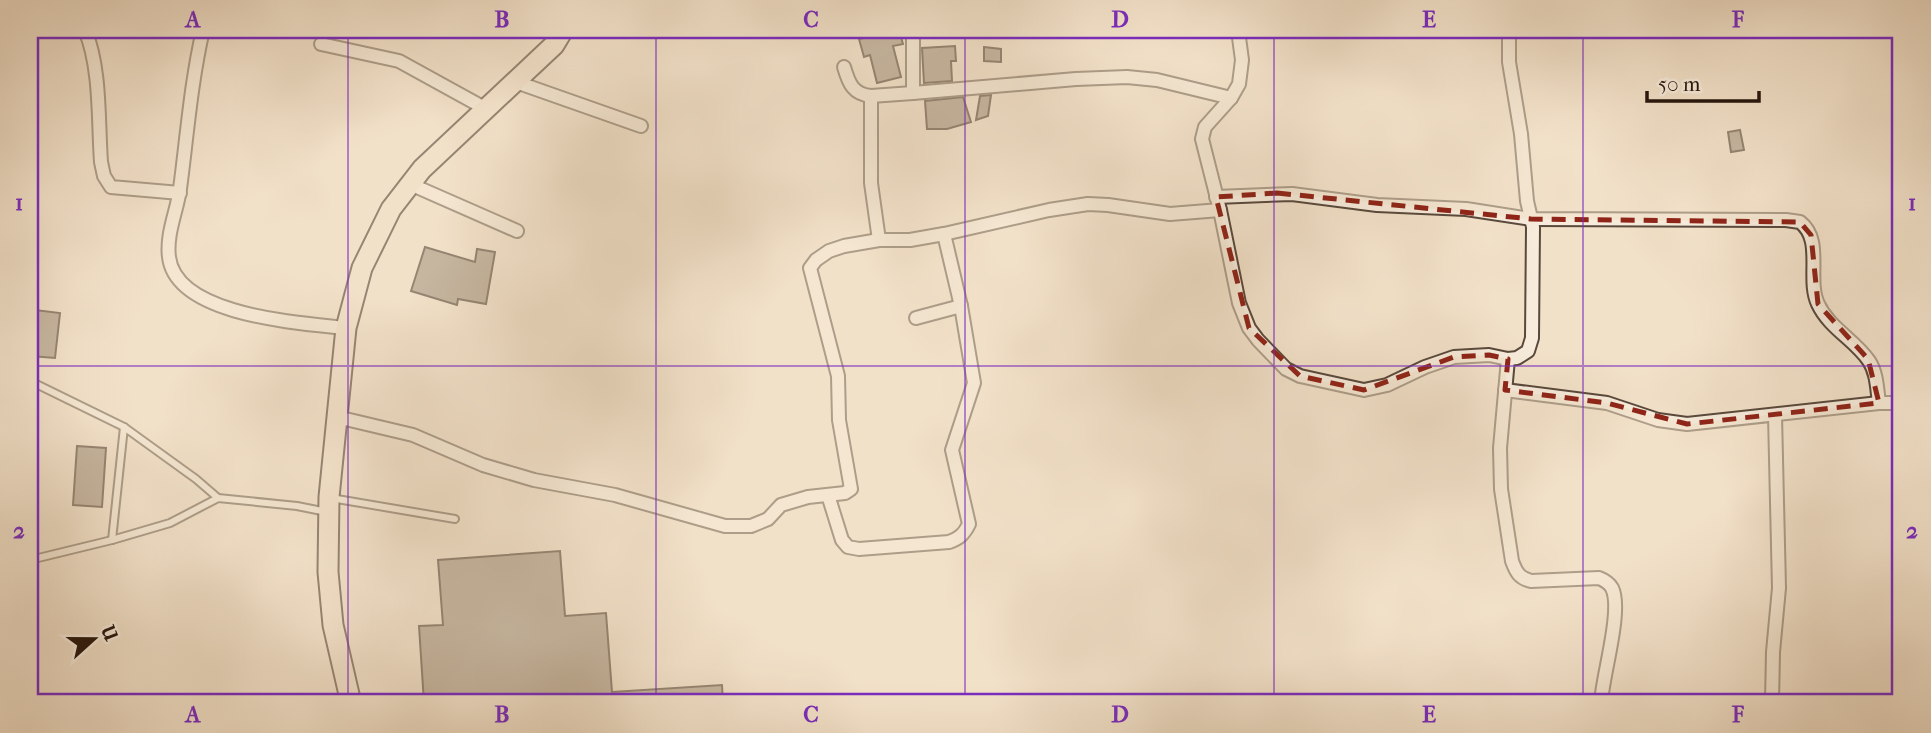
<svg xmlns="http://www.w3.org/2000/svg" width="1931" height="733" viewBox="0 0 1931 733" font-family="'IM FELL French Canon',serif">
<rect width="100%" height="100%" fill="#f2e1c9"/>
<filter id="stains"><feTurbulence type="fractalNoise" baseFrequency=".00286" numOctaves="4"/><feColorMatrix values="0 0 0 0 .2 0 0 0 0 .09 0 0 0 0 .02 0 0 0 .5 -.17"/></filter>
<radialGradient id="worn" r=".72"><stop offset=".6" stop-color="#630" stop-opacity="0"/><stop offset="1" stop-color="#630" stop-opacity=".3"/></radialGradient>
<g fill="#90806f" stroke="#26160d" stroke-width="2">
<path d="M 899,30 L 903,44 L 893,46 L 901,77 L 877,83 L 870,55 L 864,57 L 859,39 Z"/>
<path d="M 955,46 L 956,61 L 951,61 L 952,81 L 924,83 L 922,48 Z"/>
<path d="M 984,47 L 1001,49 L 1001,62 L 984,61 Z"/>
<path d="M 991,95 L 988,116 L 976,120 L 980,96 Z"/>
<path d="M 963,97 L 971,122 L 947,129 L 927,129 L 925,101 Z"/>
<path d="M 1740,130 L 1744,150 L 1731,152 L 1728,132 Z"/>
<path d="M 425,247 L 475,262 L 477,249 L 495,252 L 486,304 L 458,299 L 457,305 L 411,291 Z"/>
<path d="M 35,310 L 60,313 L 55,358 L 30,356 L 30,312 L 35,312 Z"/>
<path d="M 77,446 L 106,448 L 102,507 L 73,505 Z"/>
<path d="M 560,551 L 565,616 L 606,613 L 612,692 L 722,685 L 723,703 L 424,703 L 419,626 L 443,625 L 438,560 Z"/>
</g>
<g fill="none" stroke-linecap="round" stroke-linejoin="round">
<defs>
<g id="lane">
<path d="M 30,381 L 124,427 L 196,479 L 218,498"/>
<path d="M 30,414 L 34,382"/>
<path d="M 331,498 L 455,519"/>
<path d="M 112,540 L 124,427"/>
<path d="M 30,560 L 112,540 L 170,523 L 218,498 L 297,506 L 327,512"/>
</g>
<g id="street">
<path d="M 85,30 C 101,68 98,121 101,162 L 104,176 L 111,187 L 180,193"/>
<path d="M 203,30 C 191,82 187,136 180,189 C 177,211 166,234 169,257 C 176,316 300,323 346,328"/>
<path d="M 913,30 L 913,93 L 1076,79 L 1127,77 L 1157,80 L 1231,98"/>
<path d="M 1238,30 L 1242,60 L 1239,84 L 1231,98 L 1205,127 L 1202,139 L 1220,210 L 1239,303 L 1249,328 L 1258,340 L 1286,369 L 1300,376 L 1364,390 L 1387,385 L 1425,367 L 1454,357 L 1489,355 L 1508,359"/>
<path d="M 1509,30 L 1509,62 L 1521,134 L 1527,201 L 1533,227 L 1532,338 L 1528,351 L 1517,358 L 1508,359 L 1500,448 L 1501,489 L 1512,561 C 1516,572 1519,578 1531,581 L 1599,578 C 1604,580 1609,583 1612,588 C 1623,610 1602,677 1601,703"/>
<path d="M 321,44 L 399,61 L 488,110"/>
<path d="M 844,67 C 849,84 853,94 871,96"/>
<path d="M 516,82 L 641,126"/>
<path d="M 410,184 L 517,231"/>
<path d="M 1216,197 L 1292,194 L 1377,205 L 1466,209 L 1531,219 L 1786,220 L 1800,222 C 1824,240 1806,279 1818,304 C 1829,328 1855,340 1869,361 C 1877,373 1877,389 1879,403"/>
<path d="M 879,240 L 871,183 L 871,96 L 913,93"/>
<path d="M 916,318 L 961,306"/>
<path d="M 1505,390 L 1607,403 L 1658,420 L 1687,424 L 1879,403 L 1901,403"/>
<path d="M 337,417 L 413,435 L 483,465 L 534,480 L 615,495 L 725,526 L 751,526 L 768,519 L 781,505 L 808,497 L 845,493 L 851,489 L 839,420 L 838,376 L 810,268 L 816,260 L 829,251 L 844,246 L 879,240 L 910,240 L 944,234"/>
<path d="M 828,495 L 842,540 L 848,547 L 859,549 L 949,542 C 960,538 964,534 969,524 L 952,450 L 974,383 L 961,306 L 944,234 L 1049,210 L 1088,204 L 1108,205 L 1170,214 L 1220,210"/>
<path d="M 1772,703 L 1773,652 L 1779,588 L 1775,415"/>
</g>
<path id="primary" d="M 351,703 L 333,625 L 328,572 L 329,497 L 346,328 L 362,268 L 391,209 L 422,169 L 554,45 L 563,30"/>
</defs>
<use href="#lane" stroke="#59493c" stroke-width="10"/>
<use href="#street" stroke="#59493c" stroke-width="16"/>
<use href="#primary" stroke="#26160d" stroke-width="23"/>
<use href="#lane" stroke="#f7ecdc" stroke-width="6"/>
<use href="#street" stroke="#f7ecdc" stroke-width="12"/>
<use href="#primary" stroke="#f2e1c9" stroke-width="19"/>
</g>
<path d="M0 0H1931V733H0ZM 1277,193 L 1531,219 L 1800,222 L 1811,235 L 1818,304 L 1868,359 L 1879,403 L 1687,424 L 1607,403 L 1505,390 L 1508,359 L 1489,355 L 1454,357 L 1364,390 L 1300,376 L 1249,328 L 1216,197 Z" fill="#f2e1c9" fill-opacity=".55" fill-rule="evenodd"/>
<path fill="none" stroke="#8f2418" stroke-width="5" stroke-dasharray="14 9" stroke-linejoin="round" d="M 1277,193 L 1531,219 L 1800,222 L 1811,235 L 1818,304 L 1868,359 L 1879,403 L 1687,424 L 1607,403 L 1505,390 L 1508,359 L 1489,355 L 1454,357 L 1364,390 L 1300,376 L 1249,328 L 1216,197 Z"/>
<path fill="none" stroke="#7b2cbf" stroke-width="2" stroke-opacity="0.55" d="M 348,30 L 348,703M 656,30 L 656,703M 965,30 L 965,703M 1274,30 L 1274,703M 1583,30 L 1583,703M 30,366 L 1901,366"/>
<rect width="1931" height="733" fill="none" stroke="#f2e1c9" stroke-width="77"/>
<g transform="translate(94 639) rotate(69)" stroke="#f7ecdc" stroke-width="5" paint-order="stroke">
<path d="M0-5L12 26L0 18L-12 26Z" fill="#26160d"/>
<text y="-10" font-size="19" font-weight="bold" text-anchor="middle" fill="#26160d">U</text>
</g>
<path d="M1647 91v10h112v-10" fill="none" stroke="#26160d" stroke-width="3.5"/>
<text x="1658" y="91" font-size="21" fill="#26160d" stroke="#f7ecdc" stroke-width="5" paint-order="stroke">50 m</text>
<rect x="38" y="38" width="1854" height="656" fill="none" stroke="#7b2cbf" stroke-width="2.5"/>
<g font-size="23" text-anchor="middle" font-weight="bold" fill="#7b2cbf">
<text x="193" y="27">A</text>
<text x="502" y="27">B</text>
<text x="811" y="27">C</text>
<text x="1120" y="27">D</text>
<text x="1429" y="27">E</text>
<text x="1738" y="27">F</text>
<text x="19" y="210">1</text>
<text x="1912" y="210">1</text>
<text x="19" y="538">2</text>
<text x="1912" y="538">2</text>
<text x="193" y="722">A</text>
<text x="502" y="722">B</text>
<text x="811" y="722">C</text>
<text x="1120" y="722">D</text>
<text x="1429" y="722">E</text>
<text x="1738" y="722">F</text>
</g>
<rect width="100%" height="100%" filter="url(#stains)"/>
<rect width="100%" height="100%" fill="url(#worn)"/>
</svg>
